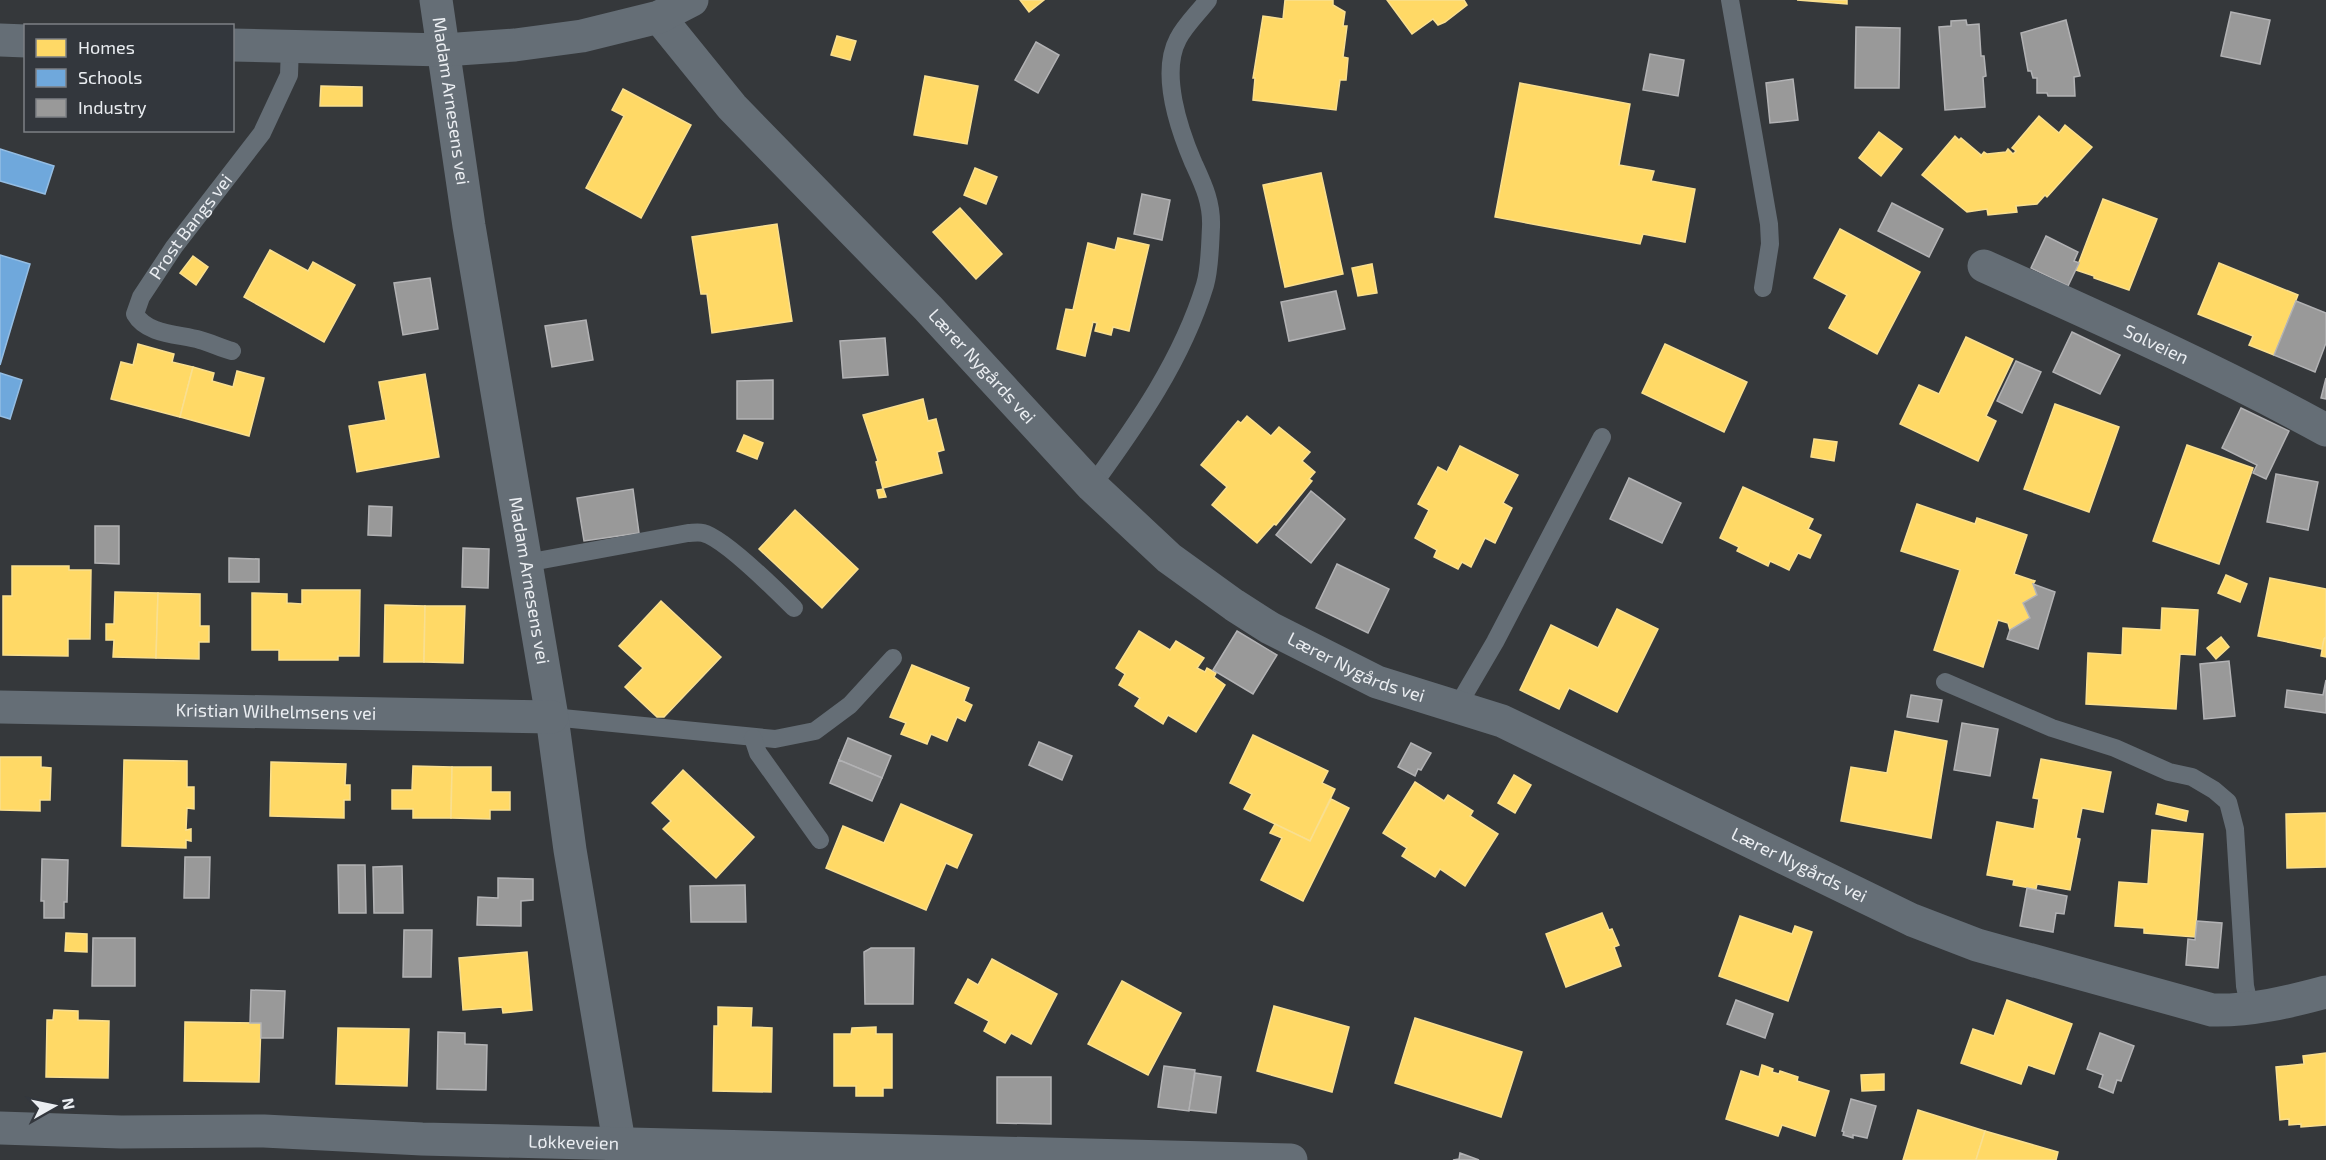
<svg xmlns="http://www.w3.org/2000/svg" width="2326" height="1160" viewBox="0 0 2326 1160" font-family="'Exo 2',sans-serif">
<rect width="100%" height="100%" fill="#35383b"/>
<g fill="#ffd966" stroke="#f9df90" stroke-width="1.5">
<path d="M 1020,0 L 1044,0 L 1029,12 Z"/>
<path d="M 1285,0 L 1333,0 L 1333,5 L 1345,12 L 1343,26 L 1347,26 L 1343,57 L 1348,58 L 1346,80 L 1340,80 L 1336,110 L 1253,100 L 1255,78 L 1253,78 L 1263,16 L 1283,19 Z"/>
<path d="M 1387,0 L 1464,0 L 1467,5 L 1445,22 L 1438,25 L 1433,19 L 1412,34 Z"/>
<path d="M 1797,0 L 1847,0 L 1847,4 Z"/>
<path d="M 837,36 L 856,41 L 850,60 L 831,55 Z"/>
<path d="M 925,76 L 978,86 L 967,144 L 914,135 Z"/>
<path d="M 1520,83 L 1630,104 L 1619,165 L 1654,171 L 1651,181 L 1695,189 L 1685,242 L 1643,234 L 1640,244 L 1495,217 Z"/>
<path d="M 321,86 L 362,87 L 362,106 L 320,106 Z"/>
<path d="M 623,89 L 691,125 L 641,218 L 586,188 L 624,116 L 612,110 Z"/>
<path d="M 2039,116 L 2059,133 L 2065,125 L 2092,147 L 2047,197 L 2045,195 L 2037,204 L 2016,206 L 2017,212 L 1988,215 L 1987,209 L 1967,212 L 1922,175 L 1955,136 L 1959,140 L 1961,138 L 1981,155 L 1980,157 L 1984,152 L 1987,154 L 2006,152 L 2008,149 L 2013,154 L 2016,151 L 2012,148 Z"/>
<path d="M 1879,132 L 1902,149 L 1881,176 L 1859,158 Z"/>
<path d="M 975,168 L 997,177 L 986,204 L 964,195 Z"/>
<path d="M 1321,173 L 1343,274 L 1285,287 L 1263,185 Z"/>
<path d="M 2103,199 L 2157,219 L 2129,290 L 2094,278 L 2094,276 L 2076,270 Z"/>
<path d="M 960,208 L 1002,254 L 976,279 L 933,232 Z"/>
<path d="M 777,224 L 792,321 L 712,333 L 707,294 L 701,294 L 692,237 Z"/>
<path d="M 1840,229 L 1920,272 L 1877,354 L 1829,328 L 1847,295 L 1814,278 Z"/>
<path d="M 1118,238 L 1149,245 L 1129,331 L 1113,327 L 1111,335 L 1095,331 L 1097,323 L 1093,322 L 1085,356 L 1057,349 L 1066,309 L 1073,310 L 1088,243 L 1115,250 Z"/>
<path d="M 270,250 L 308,271 L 313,262 L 355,285 L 324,342 L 244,297 Z"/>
<path d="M 193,256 L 208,267 L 196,285 L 180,273 Z"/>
<path d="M 2219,263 L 2298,295 L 2274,355 L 2249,345 L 2253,336 L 2198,314 Z"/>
<path d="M 1372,264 L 1377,293 L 1358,296 L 1352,268 Z"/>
<path d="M 1966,337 L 2013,359 L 1986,416 L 1996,421 L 1978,461 L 1900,424 L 1919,385 L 1939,394 Z"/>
<path d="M 138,344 L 174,354 L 172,362 L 193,367 L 180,417 L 111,399 L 121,362 L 133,365 Z"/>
<path d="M 1665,344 L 1747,382 L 1724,432 L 1642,393 Z"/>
<path d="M 193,367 L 214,373 L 212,381 L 233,387 L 237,371 L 264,378 L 249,436 L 180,417 Z"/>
<path d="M 425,374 L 439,457 L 357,472 L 349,426 L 386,420 L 379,382 Z"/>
<path d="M 923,399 L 928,421 L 936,419 L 944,450 L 937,452 L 942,473 L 883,488 L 886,497 L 879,498 L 877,490 L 883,489 L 876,462 L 878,461 L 863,415 Z"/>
<path d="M 2055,404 L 2119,427 L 2089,512 L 2024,489 Z"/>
<path d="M 1247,416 L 1271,436 L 1279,427 L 1310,452 L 1302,461 L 1315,472 L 1309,479 L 1312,481 L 1276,525 L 1274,524 L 1257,543 L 1212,505 L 1227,487 L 1201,465 L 1238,421 L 1241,423 Z"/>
<path d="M 744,435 L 763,443 L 757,459 L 737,451 Z"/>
<path d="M 1814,439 L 1837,442 L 1834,461 L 1811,457 Z"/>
<path d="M 2187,445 L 2253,468 L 2219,564 L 2153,541 Z"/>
<path d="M 1460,446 L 1518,475 L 1503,503 L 1512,508 L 1495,543 L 1485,538 L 1471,567 L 1462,562 L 1458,569 L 1434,557 L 1437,550 L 1415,538 L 1429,510 L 1418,504 L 1438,467 L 1447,472 Z"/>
<path d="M 1743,487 L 1813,519 L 1808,529 L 1821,535 L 1810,558 L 1798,553 L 1789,570 L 1770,561 L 1768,566 L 1737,551 L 1739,547 L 1720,538 Z"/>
<path d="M 1917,504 L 1975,524 L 1977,518 L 2027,535 L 2014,574 L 2035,581 L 2033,584 L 2037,595 L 2023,603 L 2030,618 L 2010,630 L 2008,623 L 1998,620 L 1983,667 L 1934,650 L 1960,570 L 1901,551 Z"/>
<path d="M 795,510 L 858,569 L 822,608 L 759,549 Z"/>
<path d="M 12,566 L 69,566 L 69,570 L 91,570 L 90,639 L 68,639 L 68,656 L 3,655 L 3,596 L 12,596 Z"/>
<path d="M 2226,575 L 2247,584 L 2240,602 L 2218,593 Z"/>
<path d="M 2270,578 L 2326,589 L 2326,637 L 2324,639 L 2322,649 L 2258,636 Z"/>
<path d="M 302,590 L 360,590 L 359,656 L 338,656 L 338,660 L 279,660 L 279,650 L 252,650 L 252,593 L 287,594 L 287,603 L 302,604 Z"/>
<path d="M 115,592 L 158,593 L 156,658 L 113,657 L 114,640 L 106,640 L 106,624 L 114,624 Z"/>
<path d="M 158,593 L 200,594 L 200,626 L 209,626 L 209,642 L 199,642 L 199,659 L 156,658 Z"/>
<path d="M 661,601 L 721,657 L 664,717 L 657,717 L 625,687 L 643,668 L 619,646 Z"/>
<path d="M 385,605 L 425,606 L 424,662 L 384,662 Z"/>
<path d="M 425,606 L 465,606 L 463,663 L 424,662 Z"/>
<path d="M 2162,608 L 2198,610 L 2195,655 L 2180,654 L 2176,709 L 2086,704 L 2088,653 L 2122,655 L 2123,628 L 2161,630 Z"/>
<path d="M 1617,609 L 1658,629 L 1617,712 L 1569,688 L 1559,709 L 1520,690 L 1551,625 L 1598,648 Z"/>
<path d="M 1139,631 L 1170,650 L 1176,641 L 1204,658 L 1197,668 L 1205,672 L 1207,668 L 1216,673 L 1214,677 L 1225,685 L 1196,732 L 1168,715 L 1163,724 L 1135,706 L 1140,698 L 1119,685 L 1125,674 L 1116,668 Z"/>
<path d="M 2221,637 L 2229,647 L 2216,659 L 2207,648 Z"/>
<path d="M 2326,637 L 2326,657 L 2321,656 L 2324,639 Z"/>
<path d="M 912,665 L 969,688 L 964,701 L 972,705 L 965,721 L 957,717 L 947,741 L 931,734 L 927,744 L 901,734 L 906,723 L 890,717 Z"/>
<path d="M 1895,731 L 1947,741 L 1931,838 L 1841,821 L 1851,767 L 1887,773 Z"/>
<path d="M 1253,735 L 1328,771 L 1322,783 L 1335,789 L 1310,841 L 1244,809 L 1252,794 L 1230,783 Z"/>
<path d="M 0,757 L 41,757 L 41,767 L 51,768 L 50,800 L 40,800 L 40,811 L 0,810 Z"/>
<path d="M 2041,759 L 2111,772 L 2103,812 L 2082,808 L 2076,838 L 2080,839 L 2070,890 L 2037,884 L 2036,889 L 2013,885 L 2014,880 L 1987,875 L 1997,822 L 2034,829 L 2039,799 L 2033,798 Z"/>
<path d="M 124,760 L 187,761 L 187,787 L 194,787 L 194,809 L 187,808 L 186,830 L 191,829 L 191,841 L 186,840 L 186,848 L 122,846 Z"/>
<path d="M 271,762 L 346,764 L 345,785 L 350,785 L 350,800 L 344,800 L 344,818 L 270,816 Z"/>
<path d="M 413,766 L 452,767 L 451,818 L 413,818 L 413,809 L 392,809 L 392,790 L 412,790 Z"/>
<path d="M 452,767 L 491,767 L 491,792 L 510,792 L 510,810 L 490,810 L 490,819 L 451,818 Z"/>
<path d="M 683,770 L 754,837 L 716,878 L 663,829 L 671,821 L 652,803 Z"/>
<path d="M 1514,775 L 1531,785 L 1515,813 L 1498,803 Z"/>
<path d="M 1415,782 L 1444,801 L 1448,795 L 1473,811 L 1470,816 L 1498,834 L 1465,886 L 1440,869 L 1435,877 L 1402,856 L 1407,848 L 1383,833 Z"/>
<path d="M 1331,799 L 1349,808 L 1303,901 L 1261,880 L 1282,838 L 1270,833 L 1275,824 L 1310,841 Z"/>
<path d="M 901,804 L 972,835 L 957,868 L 946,863 L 926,910 L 826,868 L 843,826 L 884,843 Z"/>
<path d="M 2158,804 L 2188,811 L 2186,821 L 2156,814 Z"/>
<path d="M 2326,813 L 2326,867 L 2287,868 L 2286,814 Z"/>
<path d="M 2152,830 L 2203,834 L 2195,937 L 2144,933 L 2144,928 L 2115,926 L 2119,882 L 2148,884 Z"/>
<path d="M 1602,913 L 1609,930 L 1612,929 L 1619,945 L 1614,947 L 1621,966 L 1566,987 L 1546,934 Z"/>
<path d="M 1740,916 L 1792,934 L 1795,926 L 1812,932 L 1788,1001 L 1719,976 Z"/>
<path d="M 66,933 L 87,934 L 87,952 L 65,951 Z"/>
<path d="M 527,952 L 532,1010 L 503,1013 L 502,1007 L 463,1010 L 459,958 Z"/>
<path d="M 992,959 L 1057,994 L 1031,1044 L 1011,1033 L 1005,1043 L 984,1031 L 989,1021 L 955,1003 L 968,979 L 978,985 Z"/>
<path d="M 1122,981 L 1181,1013 L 1148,1075 L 1088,1044 Z"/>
<path d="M 2007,1000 L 2072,1024 L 2054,1074 L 2028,1065 L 2021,1084 L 1961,1063 L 1973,1029 L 1994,1036 Z"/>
<path d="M 1274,1006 L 1349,1027 L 1332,1092 L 1257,1071 Z"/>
<path d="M 718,1007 L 752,1008 L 751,1027 L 772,1028 L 771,1092 L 713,1091 L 714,1026 L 718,1026 Z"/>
<path d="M 54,1010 L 78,1011 L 78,1020 L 109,1021 L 108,1078 L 46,1077 L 47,1020 L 53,1020 Z"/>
<path d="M 1415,1018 L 1522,1052 L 1501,1117 L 1395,1083 Z"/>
<path d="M 185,1022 L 261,1023 L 259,1082 L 184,1081 Z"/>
<path d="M 876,1027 L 876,1034 L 892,1034 L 892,1088 L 883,1088 L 883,1096 L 856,1096 L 856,1086 L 834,1086 L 834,1034 L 851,1034 L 852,1028 Z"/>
<path d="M 338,1028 L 409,1029 L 407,1086 L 336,1084 Z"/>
<path d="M 2326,1053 L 2326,1125 L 2301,1127 L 2301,1124 L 2289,1125 L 2289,1119 L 2280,1120 L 2276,1067 L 2304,1064 L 2303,1056 Z"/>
<path d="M 1762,1065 L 1773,1069 L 1772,1072 L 1779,1074 L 1780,1071 L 1798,1077 L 1797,1081 L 1829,1091 L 1815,1136 L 1782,1125 L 1778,1136 L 1726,1119 L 1741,1071 L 1759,1077 Z"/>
<path d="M 1884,1074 L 1884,1090 L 1862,1091 L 1861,1075 Z"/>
<path d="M 1918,1110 L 1985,1131 L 1976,1160 L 1903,1160 Z"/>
<path d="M 1985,1131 L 2058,1152 L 2056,1160 L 1976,1160 Z"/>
</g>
<g fill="#6fa8dc" stroke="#94bde3" stroke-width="1.5">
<path d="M 0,149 L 54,166 L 45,194 L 0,181 Z"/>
<path d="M 0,255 L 30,264 L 0,365 Z"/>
<path d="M 0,373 L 22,380 L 10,419 L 0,416 Z"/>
</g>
<g fill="#999" stroke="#b2b2b4" stroke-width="1.5">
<path d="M 2231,12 L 2270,20 L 2260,64 L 2221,56 Z"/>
<path d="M 1966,20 L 1967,25 L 1979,24 L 1981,56 L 1984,56 L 1986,76 L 1983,77 L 1985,107 L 1945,110 L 1939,27 L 1951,26 L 1951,21 Z"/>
<path d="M 2066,20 L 2080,76 L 2074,77 L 2075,96 L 2048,96 L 2047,93 L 2037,93 L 2037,78 L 2033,78 L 2031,71 L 2028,71 L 2021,33 Z"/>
<path d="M 1856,27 L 1900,28 L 1899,88 L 1855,88 Z"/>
<path d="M 1036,42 L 1059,55 L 1038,93 L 1015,80 Z"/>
<path d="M 1650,54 L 1684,60 L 1678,96 L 1643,90 Z"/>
<path d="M 1793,79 L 1798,120 L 1770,123 L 1766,83 Z"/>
<path d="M 1142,194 L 1170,200 L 1162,240 L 1134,234 Z"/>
<path d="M 1892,203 L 1943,229 L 1929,257 L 1878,231 Z"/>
<path d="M 2046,236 L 2078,252 L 2074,261 L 2079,263 L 2068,286 L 2031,268 Z"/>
<path d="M 430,278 L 438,329 L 403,335 L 394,283 Z"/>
<path d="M 1336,291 L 1345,329 L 1289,341 L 1281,302 Z"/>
<path d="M 2296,301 L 2326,313 L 2326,343 L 2315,372 L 2274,355 Z"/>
<path d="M 586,320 L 593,360 L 552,367 L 545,326 Z"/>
<path d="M 2072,332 L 2120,355 L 2100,394 L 2053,372 Z"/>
<path d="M 885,338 L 888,375 L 843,378 L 840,341 Z"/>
<path d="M 2016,361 L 2041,372 L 2022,413 L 1997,401 Z"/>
<path d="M 2326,378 L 2326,399 L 2321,398 Z"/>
<path d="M 773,380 L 773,419 L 737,419 L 737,381 Z"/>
<path d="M 2241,408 L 2289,431 L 2266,479 L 2253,473 L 2257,465 L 2222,448 Z"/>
<path d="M 2276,474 L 2318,482 L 2308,530 L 2267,522 Z"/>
<path d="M 1629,478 L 1681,503 L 1662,543 L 1610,519 Z"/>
<path d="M 633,489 L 639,533 L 584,541 L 577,498 Z"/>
<path d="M 1311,491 L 1345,519 L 1311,563 L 1276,535 Z"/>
<path d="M 369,506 L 392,507 L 391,536 L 368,535 Z"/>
<path d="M 95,526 L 119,526 L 119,564 L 95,563 Z"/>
<path d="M 463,548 L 489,549 L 488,588 L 462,587 Z"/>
<path d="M 229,558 L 259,559 L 259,582 L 229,582 Z"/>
<path d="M 1337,564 L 1389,589 L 1368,633 L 1316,608 Z"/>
<path d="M 2033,584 L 2055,592 L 2038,649 L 2007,639 L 2010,630 L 2030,618 L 2023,603 L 2037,595 Z"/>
<path d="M 1237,631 L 1277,655 L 1253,694 L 1213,670 Z"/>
<path d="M 2229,661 L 2235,716 L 2204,719 L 2200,664 Z"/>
<path d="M 2326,680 L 2326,713 L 2285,707 L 2287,690 L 2323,695 Z"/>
<path d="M 1911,695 L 1942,700 L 1938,722 L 1907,717 Z"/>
<path d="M 1962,723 L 1998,729 L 1990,776 L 1954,770 Z"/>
<path d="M 848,738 L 891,756 L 882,778 L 839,760 Z"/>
<path d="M 1039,742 L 1072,756 L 1062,780 L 1029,765 Z"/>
<path d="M 1411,743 L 1431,753 L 1421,770 L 1418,769 L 1415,776 L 1398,767 Z"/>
<path d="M 839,760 L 882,778 L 872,801 L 830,783 Z"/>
<path d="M 185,857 L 210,857 L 209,898 L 184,898 Z"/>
<path d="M 42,859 L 68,860 L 67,902 L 64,902 L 64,918 L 44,918 L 44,901 L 41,901 Z"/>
<path d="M 338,865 L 365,865 L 366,913 L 339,913 Z"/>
<path d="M 402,866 L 403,913 L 374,913 L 373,867 Z"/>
<path d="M 498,878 L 533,879 L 533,900 L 521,901 L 521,926 L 477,925 L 478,897 L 498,898 Z"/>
<path d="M 745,885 L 746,922 L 691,922 L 690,886 Z"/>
<path d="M 2027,888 L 2067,896 L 2064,914 L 2056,913 L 2053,932 L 2020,926 Z"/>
<path d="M 2197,921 L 2222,923 L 2218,968 L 2186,965 L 2188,939 L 2195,940 Z"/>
<path d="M 404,930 L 432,930 L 431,977 L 403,977 Z"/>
<path d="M 93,938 L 135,938 L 135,986 L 92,986 Z"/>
<path d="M 871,948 L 914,948 L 913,1004 L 865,1004 L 864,952 Z"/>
<path d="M 251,990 L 285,991 L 283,1038 L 261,1038 L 261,1023 L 250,1023 Z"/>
<path d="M 1736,1000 L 1773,1014 L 1765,1038 L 1727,1024 Z"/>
<path d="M 438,1032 L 465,1033 L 465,1044 L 487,1045 L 486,1090 L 437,1089 Z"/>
<path d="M 2100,1033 L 2134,1046 L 2121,1081 L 2117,1080 L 2113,1093 L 2099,1087 L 2103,1075 L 2087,1069 Z"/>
<path d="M 1164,1066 L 1195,1070 L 1189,1111 L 1158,1107 Z"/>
<path d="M 1195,1073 L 1221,1077 L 1216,1113 L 1189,1110 Z"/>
<path d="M 997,1077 L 1051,1077 L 1051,1124 L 997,1123 Z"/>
<path d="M 1851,1099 L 1876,1106 L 1867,1138 L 1853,1135 L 1853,1138 L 1843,1135 L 1844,1132 L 1842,1131 Z"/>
<path d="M 1460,1153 L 1479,1160 L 1453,1160 L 1459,1159 Z"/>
</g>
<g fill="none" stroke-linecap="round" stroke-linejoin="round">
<g stroke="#656e76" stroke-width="18">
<path d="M 1730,0 L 1769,224 L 1770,244 L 1763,288"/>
<path id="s1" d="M 232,351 C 221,348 211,343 200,340 C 179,334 147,335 135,314 L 141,297 L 174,247 L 262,133 L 289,75 L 290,46"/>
<path d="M 1092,486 C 1137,424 1182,360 1205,285 C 1210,268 1210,245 1211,227 C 1212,202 1203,184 1193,162 C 1179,129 1160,73 1178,39 C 1185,25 1199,12 1208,0"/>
<path d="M 526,563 L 688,533 C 692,533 698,532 703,533 C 724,538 777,591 794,608"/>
<path d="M 1945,682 L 2052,728 L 2115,748 L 2169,772 L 2192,777 L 2214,790 L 2228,802 L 2235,829 L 2245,986 L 2250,1009"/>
<path d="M 1457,707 L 1495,642 L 1602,437"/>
<path d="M 552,717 L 775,739 L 815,731 L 850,705 L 893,658"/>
<path d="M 753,738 L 758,753 L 820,840"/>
</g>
<g stroke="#656e76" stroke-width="33">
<path id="s2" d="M 436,0 L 469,226 L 552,717 L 570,850 L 622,1160"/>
<path id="s3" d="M 659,17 L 732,107 L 928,308 L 1092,486 L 1169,558 L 1234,605 L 1270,628 L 1377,682 L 1502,721 L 1912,920 L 1977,945 L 2212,1010 C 2251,1011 2289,1002 2326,992"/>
<path d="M 0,40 L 26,41"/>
<path d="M 232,45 L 444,50 L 515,45 L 582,36 L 659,17 L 692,0"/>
<path id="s4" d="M 1984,266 C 2099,318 2215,369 2326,430"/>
<path id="s5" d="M 0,707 L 552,717"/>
<path id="s6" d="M 0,1128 L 121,1132 L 264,1131 L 422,1139 L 1291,1160"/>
</g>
</g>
<g text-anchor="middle" stroke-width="6" stroke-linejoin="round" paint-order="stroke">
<g font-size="18" fill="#ebeef2" stroke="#33373d">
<text dy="6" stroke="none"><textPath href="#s2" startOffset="102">Madam Arnesens vei</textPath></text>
<text dy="6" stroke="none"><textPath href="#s1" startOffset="210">Prost Bangs vei</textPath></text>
<text dy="6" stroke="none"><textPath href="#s4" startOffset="189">Solveien</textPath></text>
<text dy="6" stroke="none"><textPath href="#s3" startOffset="476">Lærer Nygårds vei</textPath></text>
<text dy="6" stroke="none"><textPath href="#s2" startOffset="588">Madam Arnesens vei</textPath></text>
<text dy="6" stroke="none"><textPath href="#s3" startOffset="962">Lærer Nygårds vei</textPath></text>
<text dy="6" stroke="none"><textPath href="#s5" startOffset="276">Kristian Wilhelmsens vei</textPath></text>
<text dy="6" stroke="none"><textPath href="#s3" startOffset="1448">Lærer Nygårds vei</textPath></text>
<text dy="6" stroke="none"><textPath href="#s6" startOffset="574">Løkkeveien</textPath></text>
</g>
</g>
<rect x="24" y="24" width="210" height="108" fill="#33373d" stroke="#7d8085" stroke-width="1.5"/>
<rect x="36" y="39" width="30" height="18" fill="#ffd966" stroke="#7d8085" stroke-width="1.5"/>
<text x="78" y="54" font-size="18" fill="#ebeef2">Homes</text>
<rect x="36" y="69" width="30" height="18" fill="#6fa8dc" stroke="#7d8085" stroke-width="1.5"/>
<text x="78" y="84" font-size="18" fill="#ebeef2">Schools</text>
<rect x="36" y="99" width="30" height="18" fill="#999999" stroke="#7d8085" stroke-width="1.5"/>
<text x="78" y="114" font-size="18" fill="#ebeef2">Industry</text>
<g transform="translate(54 1106) rotate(81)" stroke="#33373d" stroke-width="4.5" paint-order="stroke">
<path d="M0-4.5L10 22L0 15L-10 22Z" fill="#ebeef2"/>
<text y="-9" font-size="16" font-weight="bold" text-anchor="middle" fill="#ebeef2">N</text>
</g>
</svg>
